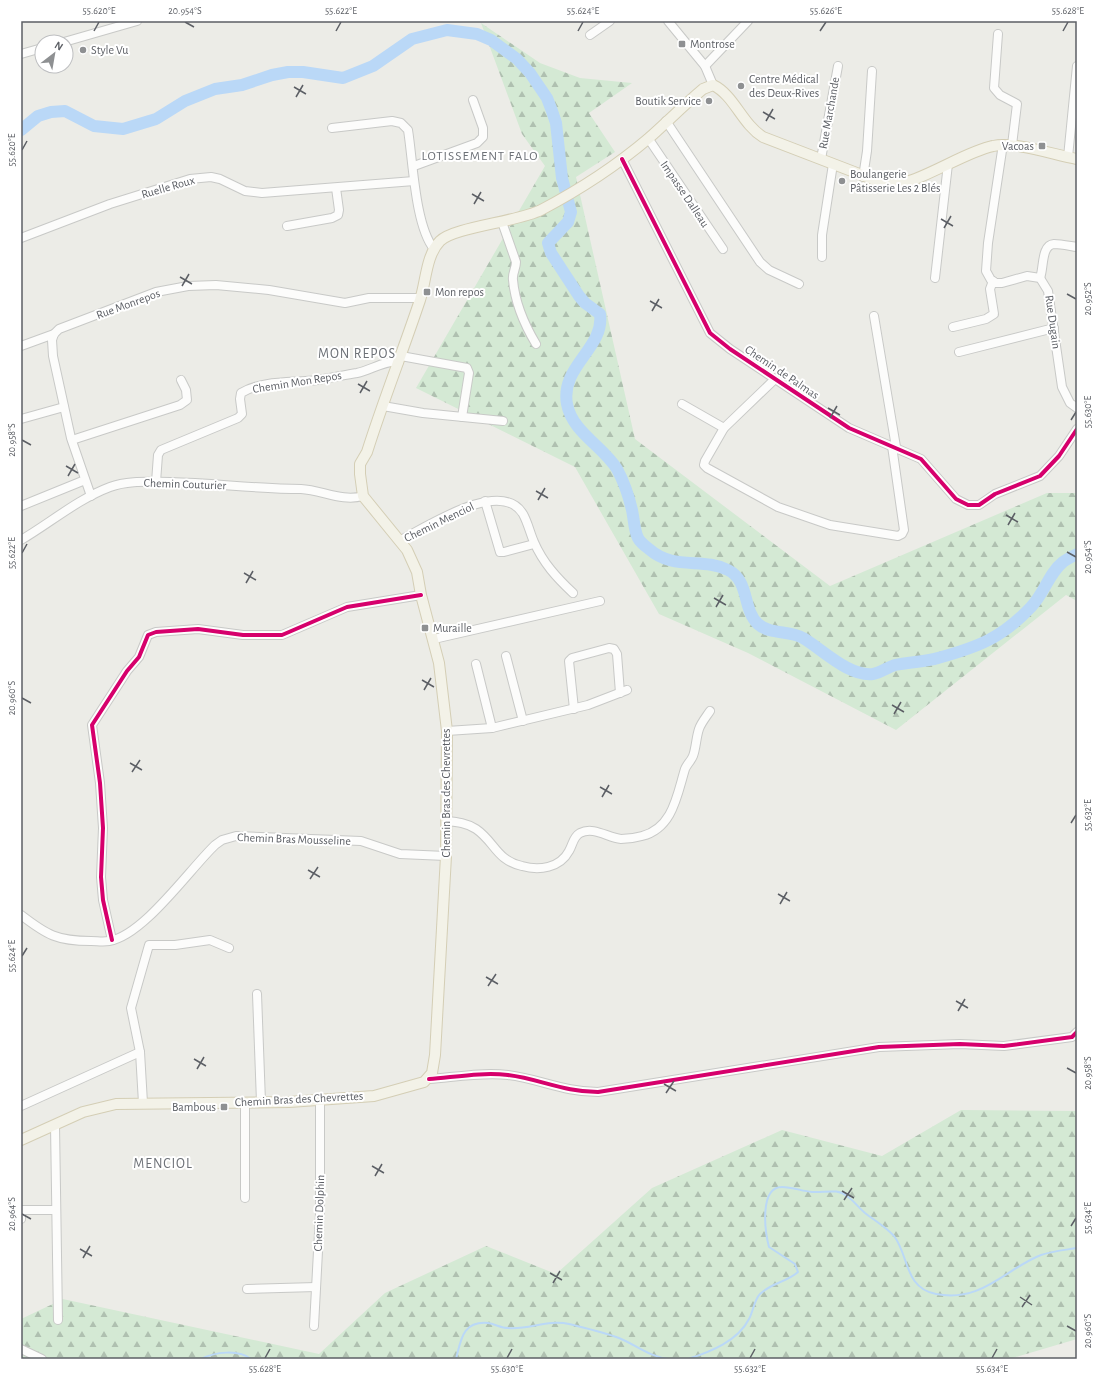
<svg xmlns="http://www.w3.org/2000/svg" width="1098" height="1380" viewBox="0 0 1098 1380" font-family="'Alegreya Sans',sans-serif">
<defs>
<pattern id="forest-firs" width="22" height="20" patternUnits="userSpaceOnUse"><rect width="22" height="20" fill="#d4e9d4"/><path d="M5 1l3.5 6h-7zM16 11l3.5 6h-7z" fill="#afc0b0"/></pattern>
</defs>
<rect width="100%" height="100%" fill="#ecece7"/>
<g fill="url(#forest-firs)">
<path d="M 481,23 L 540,63 L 580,78 L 632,83 L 589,113 L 615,152 L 576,177 L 635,439 L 830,586 L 1047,493 L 1077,493 L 1077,601 L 1066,595 L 896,730 L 748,653 L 659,614 L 575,467 L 416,388 L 545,166 L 522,134 Z"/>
<path d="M 961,1110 L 1077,1111 L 1077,1339 L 1009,1359 L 21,1359 L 21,1319 L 57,1302 L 58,1298 L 319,1354 L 385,1293 L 486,1246 L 556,1274 L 652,1188 L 782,1130 L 882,1156 Z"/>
</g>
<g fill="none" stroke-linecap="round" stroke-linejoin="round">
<g stroke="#bad8f7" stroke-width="2">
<path d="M 201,1359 C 215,1352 238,1349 251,1359"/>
<path d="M 456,1359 C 461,1340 462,1321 488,1323 C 495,1324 501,1328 508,1328 C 529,1330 548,1319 569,1324 C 585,1328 603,1332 619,1338 C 636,1345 650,1357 669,1359"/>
<path d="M 688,1359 C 710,1352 738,1341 749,1319 C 753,1312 754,1300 760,1294 C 771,1283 787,1282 798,1272 L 795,1264 L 769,1247 C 765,1232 759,1187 782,1187 C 792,1187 802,1191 812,1192 C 825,1193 837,1188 847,1196 C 854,1201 859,1208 865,1213 C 874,1220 886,1227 894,1236 C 909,1255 904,1288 936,1294 C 982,1303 1005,1269 1041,1255 C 1053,1251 1065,1250 1077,1248"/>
</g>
<path stroke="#bad8f7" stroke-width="12" d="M 21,130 L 38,116 L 51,112 L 65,111 L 94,126 L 123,129 L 156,119 L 185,101 L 215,89 L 242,85 L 272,75 L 288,72 L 303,72 L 343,78 L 373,66 L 412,39 L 447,30 L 477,34 L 491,40 L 517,59 L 530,73 L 547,98 L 552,111 L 556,123 L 562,178 L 571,212 L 568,222 L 548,243 L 551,253 L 579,296 L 585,303 L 600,314 C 605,348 560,366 567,404 C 572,432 603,446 617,469 C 624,482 629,497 632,510 C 634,519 634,530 638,538 C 640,542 645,546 649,549 C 674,571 702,557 728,570 C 750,581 742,609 758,624 C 770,635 790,630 803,638 C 822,649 849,677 873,674 C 880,673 888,667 895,665 C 909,662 925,662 938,658 C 978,647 1002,638 1031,607 C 1044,594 1049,573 1063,562 C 1067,559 1073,556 1077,554"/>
<defs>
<g id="minor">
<path d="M 668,21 L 705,66 L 713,85"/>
<path d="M 998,34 L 994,88 L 1000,95 L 1017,104 L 1012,145"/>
<path d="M 590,35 L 610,21"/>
<path d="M 64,42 L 137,21"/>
<path d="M 21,54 L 42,48"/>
<path d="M 705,66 L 748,21"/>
<path d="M 666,121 L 760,262 L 769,270 L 799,284"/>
<path d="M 332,128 L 392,121 L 401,123 L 408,130 C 413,161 415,226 434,249"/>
<path d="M 648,138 L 723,249"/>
<path d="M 1003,144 L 988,243 L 986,271 L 991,280 L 996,283 L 1002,283 L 1027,276 L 1040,278 L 1048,291 L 1062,387 L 1070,403 L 1077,408"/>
<path d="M 1068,157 L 1077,66"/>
<path d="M 622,159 L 710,333 L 730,349 L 849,428 L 921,459 L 956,499 L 968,505 L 979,505 L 995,494 L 1040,476 L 1059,456 L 1077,429"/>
<path d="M 821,159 L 838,66"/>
<path d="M 414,166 L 477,143 L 483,137 L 483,128 L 473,100"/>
<path d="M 863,177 L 867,151 L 872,71"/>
<path d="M 502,222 L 516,262 C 516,269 512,273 513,280 C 515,303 524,324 536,344"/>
<path d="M 287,226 L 332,218 L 338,215 L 339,210 L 336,188"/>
<path d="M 21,238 L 110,204 L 190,179 L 211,177 L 220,179 L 245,191 L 262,193 L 414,181"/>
<path d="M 822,257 L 822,235 L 833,164"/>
<path d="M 935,278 L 948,164"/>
<path d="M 1040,278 C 1044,268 1041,245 1054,244 C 1061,244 1070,246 1077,247"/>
<path d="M 874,316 L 896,447"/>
<path d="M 953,327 L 986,319 L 994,314 L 990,289 L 993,281"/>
<path d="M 21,346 L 54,334"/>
<path d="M 959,352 L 1054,328"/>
<path d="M 401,356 L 467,368 L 469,373 L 462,417"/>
<path d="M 775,379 L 724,428 L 705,461 L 704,465 L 707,468 L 778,507 L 830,525 L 898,536 L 902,534 L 904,530 L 892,446"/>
<path d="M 682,404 L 724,428"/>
<path d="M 383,406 L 423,413 L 503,421"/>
<path d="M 21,419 L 64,407"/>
<path d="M 72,440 L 180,405 L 187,400 L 186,390 L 181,380"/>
<path d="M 156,482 L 158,455 L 161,450 L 238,418 L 242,414 L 240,399 L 241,393 C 262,380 293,383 317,380 C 331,378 344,375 357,373 C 371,370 385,360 399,362"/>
<path d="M 91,496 L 71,438 L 53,356 L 52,340 L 54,334 L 59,329 L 156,292 L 188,286 L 216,285 L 269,290 L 345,303 L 369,298 L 420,298"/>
<path d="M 485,501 L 500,552 L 504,552 L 534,544"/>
<path d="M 21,506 L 85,480"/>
<path d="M 21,540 C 50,523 78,499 110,487 C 128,480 150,482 170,482 C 214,483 257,489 301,489 C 322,490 342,502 363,496"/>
<path d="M 399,541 C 425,528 501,477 523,514 C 528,523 530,533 534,542 C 543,563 557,578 573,593"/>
<path d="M 434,639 L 600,601"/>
<path d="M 506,656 L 523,721"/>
<path d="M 476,664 L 492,728"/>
<path d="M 574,709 L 569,661 L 572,658 L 609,648 L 614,649 L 617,654 L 620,693"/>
<path d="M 447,731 L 492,728 L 588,705 L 627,690"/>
<path d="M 447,821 C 457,822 467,823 476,829 C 495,842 496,860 522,866 C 539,871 560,868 569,851 C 573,844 573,837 580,833 C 594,826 608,838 621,839 C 628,839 635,838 642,836 C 673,828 677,795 685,769 C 687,764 691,761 693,756 C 696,748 696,738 699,729 C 701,723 706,717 710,711"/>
<path d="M 21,915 C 47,935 57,941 91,941 C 97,941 103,942 109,941 C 143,936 189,870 215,845 L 222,840 L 236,836 L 361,841 L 400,854 L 446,856"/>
<path d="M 112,940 L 103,900 L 101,877 L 103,828 L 100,783 L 92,725 L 127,671 L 139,657 L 148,635 L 156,632 L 198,629 L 243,635 L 282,635 L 347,607 L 421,595"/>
<path d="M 257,994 L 261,1102"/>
<path d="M 429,1079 C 455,1077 482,1072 508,1075 C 540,1079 564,1092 598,1092 L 879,1047 L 960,1044 L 1004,1046 L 1072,1037 L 1077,1032"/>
<path d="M 143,1103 L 140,1052 L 131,1008 L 149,945 L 175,945 L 210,940 L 229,948"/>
<path d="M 21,1106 L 140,1052"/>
<path d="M 55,1125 L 58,1320"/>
<path d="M 245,1198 L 245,1103"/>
<path d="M 21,1210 L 56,1210"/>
<path d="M 21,1219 L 21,1210"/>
<path d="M 247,1289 L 316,1287"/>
<path d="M 314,1326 L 320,1214 L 320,1100"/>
<path d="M 21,1349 L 42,1359"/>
</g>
<path id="major" d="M 21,1140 L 83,1112 L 116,1104 L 289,1102 L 374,1096 L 424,1082 L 432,1073 L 435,1055 L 446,856 L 447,731 L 439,663 L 421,595 L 417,572 L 407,550 L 363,496 L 360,474 L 360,464 L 367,452 C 383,401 403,351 420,300 C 426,282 426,255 440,241 C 454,227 517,222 541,210 C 579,190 616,166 649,138 C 667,122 684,105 703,89 L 713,85 C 734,95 742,124 763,137 L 888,185 C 916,186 963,152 993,146 C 1015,141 1054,155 1077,159"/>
</defs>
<use href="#minor" stroke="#c8c9c7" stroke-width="10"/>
<use href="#major" stroke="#d4ceb5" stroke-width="12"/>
<use href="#minor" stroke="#fcfcfb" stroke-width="8"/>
<use href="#major" stroke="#f3f2e8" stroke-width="10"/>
<defs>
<g id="cycleway">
<path d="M 622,159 L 710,333 L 730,349 L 849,428 L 921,459 L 956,499 L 968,505 L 979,505 L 995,494 L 1040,476 L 1059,456 L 1077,429"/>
<path d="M 112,940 L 103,900 L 101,877 L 103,828 L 100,783 L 92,725 L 127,671 L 139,657 L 148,635 L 156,632 L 198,629 L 243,635 L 282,635 L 347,607 L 421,595"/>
<path d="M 429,1079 C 455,1077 482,1072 508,1075 C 540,1079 564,1092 598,1092 L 879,1047 L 960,1044 L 1004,1046 L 1072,1037 L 1077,1032"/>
</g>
</defs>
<use href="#cycleway" stroke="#fff" stroke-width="6"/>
<use href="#cycleway" stroke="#d6006c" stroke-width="4"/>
</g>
<path fill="none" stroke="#5c5f65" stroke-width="1.5" d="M 185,22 L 194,27M 94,31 L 99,22M 336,31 L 341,22M 578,31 L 583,22M 820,31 L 826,22M 1063,31 L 1068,22M 294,87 L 306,94M 296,97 L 303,85M 763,112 L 775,119M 766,121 L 773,109M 22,150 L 27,141M 472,194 L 484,201M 474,204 L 481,192M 941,219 L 953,226M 944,228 L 951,216M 180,277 L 192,284M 182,286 L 189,274M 1067,294 L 1076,299M 650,301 L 662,308M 652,311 L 659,299M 358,384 L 370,391M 360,393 L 367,381M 828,408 L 840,415M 830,418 L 837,406M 1071,420 L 1076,412M 22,440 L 31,445M 66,466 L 78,473M 68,476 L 75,464M 536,491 L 548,498M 538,500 L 545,488M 1006,515 L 1018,522M 1008,525 L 1015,513M 1067,552 L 1076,557M 22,553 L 27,544M 244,573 L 256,580M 246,583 L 253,571M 714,598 L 726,605M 716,607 L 723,595M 422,680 L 434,687M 424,690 L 431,678M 22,698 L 31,703M 892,705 L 904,712M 894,714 L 901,702M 130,763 L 142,770M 132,772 L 140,760M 600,787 L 612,794M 602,797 L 609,785M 1071,823 L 1076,815M 308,870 L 320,877M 310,879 L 318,867M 778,894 L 790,901M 780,904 L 787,892M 22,956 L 27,948M 486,977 L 498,984M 488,986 L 496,974M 956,1001 L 968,1008M 958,1011 L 965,999M 194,1059 L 206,1066M 1067,1068 L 1076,1073M 197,1069 L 204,1057M 664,1084 L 676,1091M 666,1093 L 674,1081M 372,1166 L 384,1173M 375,1176 L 382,1164M 842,1191 L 854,1198M 844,1200 L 852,1188M 22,1214 L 31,1219M 1071,1226 L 1076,1218M 80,1249 L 92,1256M 83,1258 L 90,1246M 550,1273 L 562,1280M 553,1283 L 560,1271M 1020,1297 L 1032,1305M 1022,1307 L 1030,1295M 1067,1326 L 1076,1331M 265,1358 L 270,1349M 507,1358 L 512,1349M 750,1358 L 755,1349M 992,1358 L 997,1349"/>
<g fill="#8e9092" stroke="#fff" stroke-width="1.5">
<rect x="678" y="40" width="8" height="8" rx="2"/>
<circle cx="83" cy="50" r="4"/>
<circle cx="741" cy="86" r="4"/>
<circle cx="709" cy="101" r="4"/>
<rect x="1038" y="142" width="8" height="8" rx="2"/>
<circle cx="842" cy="181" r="4"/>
<rect x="423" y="288" width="8" height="8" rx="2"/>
<rect x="421" y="624" width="8" height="8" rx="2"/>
<rect x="220" y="1103" width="8" height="8" rx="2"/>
</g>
<g text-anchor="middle" stroke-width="4" stroke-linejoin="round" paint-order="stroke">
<g font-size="12" fill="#5c5f65" stroke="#fff" text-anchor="start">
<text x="690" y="48">Montrose</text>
<text x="91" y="54">Style Vu</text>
<text x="749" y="83">Centre Médical<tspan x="749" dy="14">des Deux-Rives</tspan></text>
<text x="701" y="105" text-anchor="end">Boutik Service</text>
<text x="1034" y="150" text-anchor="end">Vacoas</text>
<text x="850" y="178">Boulangerie<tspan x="850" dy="14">Pâtisserie Les 2 Blés</tspan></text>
<text x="435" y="296">Mon repos</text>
<text x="433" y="632">Muraille</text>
<text x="216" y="1111" text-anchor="end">Bambous</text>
</g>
<g font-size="12" fill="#5c5f65" stroke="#fff">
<text transform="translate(829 113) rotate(-80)" y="4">Rue Marchande</text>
<text transform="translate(168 187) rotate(-16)" y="4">Ruelle Roux</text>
<text transform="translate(685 194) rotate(56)" y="4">Impasse Dalleau</text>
<text transform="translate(128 304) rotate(-20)" y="4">Rue Monrepos</text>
<text transform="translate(1053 322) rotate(82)" y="4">Rue Dugain</text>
<text transform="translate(782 372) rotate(34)" y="4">Chemin de Palmas</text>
<text transform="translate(297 382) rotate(-9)" y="4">Chemin Mon Repos</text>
<text transform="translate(185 484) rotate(2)" y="4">Chemin Couturier</text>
<text transform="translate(439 522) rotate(-26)" y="4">Chemin Menciol</text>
<text transform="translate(446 793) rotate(-90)" y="4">Chemin Bras des Chevrettes</text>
<text transform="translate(294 839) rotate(2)" y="4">Chemin Bras Mousseline</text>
<text transform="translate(299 1099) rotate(-3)" y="4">Chemin Bras des Chevrettes</text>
<text transform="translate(319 1213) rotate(-88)" y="4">Chemin Dolphin</text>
</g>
<g font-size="13" letter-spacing="1" fill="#6d7177" stroke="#fff">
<text x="480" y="160">LOTISSEMENT FALO</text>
</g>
<g font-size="14" letter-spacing="1" fill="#6d7177" stroke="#fff">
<text x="357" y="358">MON REPOS</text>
<text x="163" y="1168">MENCIOL</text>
</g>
</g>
<rect width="1098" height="1380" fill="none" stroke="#ffffff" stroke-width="44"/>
<g transform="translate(54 54) rotate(31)"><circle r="19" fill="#ffffff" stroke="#bebfc1"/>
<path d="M0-3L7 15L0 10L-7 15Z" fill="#8e9092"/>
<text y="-6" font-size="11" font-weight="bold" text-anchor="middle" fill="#5c5f65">N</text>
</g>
<rect x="22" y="22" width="1054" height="1336" fill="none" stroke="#5c5f65" stroke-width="1.5"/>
<g font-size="10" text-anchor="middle" fill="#5c5f65">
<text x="99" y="14">55.620°E</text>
<text x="185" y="14">20.954°S</text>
<text x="341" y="14">55.622°E</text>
<text x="583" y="14">55.624°E</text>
<text x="826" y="14">55.626°E</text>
<text x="1068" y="14">55.628°E</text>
<text transform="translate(11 150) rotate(-90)" y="4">55.620°E</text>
<text transform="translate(1087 299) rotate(-90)" y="4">20.952°S</text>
<text transform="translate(1087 412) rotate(-90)" y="4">55.630°E</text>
<text transform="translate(11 440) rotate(-90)" y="4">20.958°S</text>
<text transform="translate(11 553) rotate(-90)" y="4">55.622°E</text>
<text transform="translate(1087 557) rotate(-90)" y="4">20.954°S</text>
<text transform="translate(11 698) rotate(-90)" y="4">20.960°S</text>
<text transform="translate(1087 815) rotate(-90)" y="4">55.632°E</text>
<text transform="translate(11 956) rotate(-90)" y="4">55.624°E</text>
<text transform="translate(1087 1073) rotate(-90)" y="4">20.958°S</text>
<text transform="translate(11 1214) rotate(-90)" y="4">20.964°S</text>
<text transform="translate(1087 1218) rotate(-90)" y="4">55.634°E</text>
<text transform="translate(1087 1331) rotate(-90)" y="4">20.960°S</text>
<text x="265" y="1372">55.628°E</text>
<text x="507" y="1372">55.630°E</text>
<text x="750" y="1372">55.632°E</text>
<text x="992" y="1372">55.634°E</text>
</g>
</svg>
